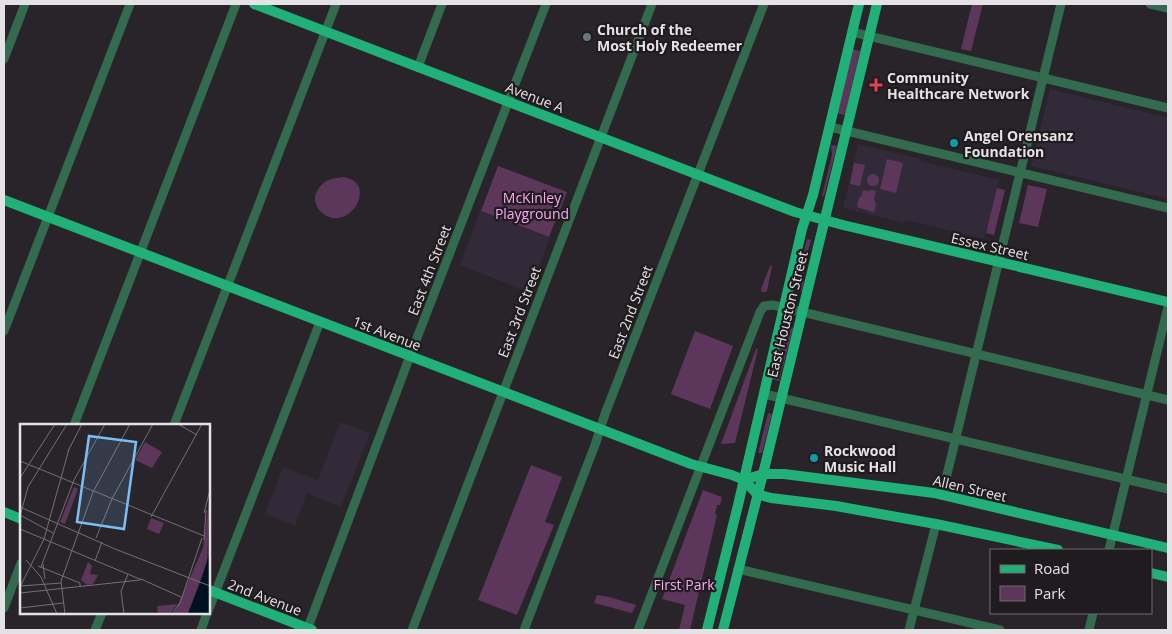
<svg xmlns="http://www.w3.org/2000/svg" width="1172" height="634" font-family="'Open Sans',sans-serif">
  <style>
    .education { fill: #322939 }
    .green { fill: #5c375b }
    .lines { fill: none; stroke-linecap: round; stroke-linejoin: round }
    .minor { stroke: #336b4f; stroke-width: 9 }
    .major { stroke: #21b077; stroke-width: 10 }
    .worship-dot { fill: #6b7280; stroke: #201b1f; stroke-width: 2 }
    .health-dot { fill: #e0444e; stroke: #201b1f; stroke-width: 2 }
    .culture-dot { fill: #0f9aa8; stroke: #201b1f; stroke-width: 2 }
    .labels { text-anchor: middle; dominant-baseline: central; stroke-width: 4.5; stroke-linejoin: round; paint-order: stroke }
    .poi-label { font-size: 14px; font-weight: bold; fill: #e5e2e5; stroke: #201b1f; text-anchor: start }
    .street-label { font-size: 14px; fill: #e5e2e5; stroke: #201b1f }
    .park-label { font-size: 14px; fill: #fba8f7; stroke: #201b1f }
    .inset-river { fill: none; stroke: #001221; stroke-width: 2.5 }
    .inset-road { fill: none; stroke: #747074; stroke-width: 1 }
    .view { fill: #7abef8; fill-opacity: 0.15; stroke: #7abef8; stroke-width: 2.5 }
    .inset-edge { fill: none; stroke: #e5e2e5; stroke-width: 2.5 }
  </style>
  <rect width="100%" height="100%" fill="#292429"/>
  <g class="education">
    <path d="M1050 89 1168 118V199L1031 166Z"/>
    <path d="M858 144 920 159V161L999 180 984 239 906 220 904 223 843 208Z"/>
    <path d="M480 211 550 238 529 292 460 265Z"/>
    <path d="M340 422 370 433 341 507 307 493 295 526 265 514 283 467 318 480Z"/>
  </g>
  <g class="green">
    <path d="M972 4H983L971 51 961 49Z"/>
    <path d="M852 49 860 51 845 115 836 113Z"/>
    <path d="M831 145 837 146 824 196H822L832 155Z"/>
    <path d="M887 159 903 163 896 193 880 189Z"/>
    <path d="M854 163 865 165 860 186 850 184Z"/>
    <path d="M498 166 567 192 549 237 481 211Z"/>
    <circle cx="873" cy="180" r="6"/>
    <path d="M343 177C378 182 352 229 327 216 312 208 311 192 325 182 330 178 337 178 343 177Z"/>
    <path d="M1028 185 1047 189 1038 227 1019 223Z"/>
    <path d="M997 188 1005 190 994 235 986 233Z"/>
    <path d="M863 190 868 191 870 190 876 191 874 200 876 203 875 211 872 212 857 207 859 197H861Z"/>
    <path d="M807 239 811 240 804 266V280L802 291 798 290 801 279V263Z"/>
    <path d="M770 266H772L767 291 765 292H762L761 289Z"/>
    <path d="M786 326 793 328 779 381 772 379Z"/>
    <path d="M695 331 733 346 710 409 671 394Z"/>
    <path d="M756 349H758L735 443 721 444Z"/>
    <path d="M768 413 772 414 762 453H758Z"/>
    <path d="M531 465 562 477 545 522 554 525 517 615 478 600Z"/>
    <path d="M703 490 722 497 720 505H717L715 514 717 515 690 630H679L685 605 662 599Z"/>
    <path d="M597 595 609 597 636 605 632 613 594 603Z"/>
  </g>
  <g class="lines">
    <g class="minor">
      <path d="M1150 4 1168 8"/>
      <path d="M852 32 1168 108"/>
      <path d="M4 59 25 4"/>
      <path d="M418 67 442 4"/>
      <path d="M830 127 1168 208"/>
      <path d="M4 331 130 4"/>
      <path d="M764 394 1168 489"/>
      <path d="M74 425 236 4"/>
      <path d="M174 425 336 4"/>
      <path d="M942 495 1061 4"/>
      <path d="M1109 550 1168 307"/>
      <path d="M738 569 1000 630"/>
      <path d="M4 608 21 563"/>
      <path d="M209 609 320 322"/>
      <path d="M95 630 102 613"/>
      <path d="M201 630 207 613"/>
      <path d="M307 630 410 356 546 4"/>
      <path d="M412 630 652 4"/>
      <path d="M524 630 595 445 605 414 764 4"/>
      <path d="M638 630 760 312 764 306 773 305 1168 400"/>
      <path d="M909 630 936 524"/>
      <path d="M1089 630 1093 613"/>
    </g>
    <g class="major">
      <path d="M254 4 795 212 843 225 1168 302"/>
      <path d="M4 200 691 464 732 475 744 480 763 474H784L934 493 1168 548"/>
      <path d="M744 480 757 494 771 498 836 506 936 524 1058 550"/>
      <path d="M4 512 21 519"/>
      <path d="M1151 573 1168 577"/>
      <path d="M209 590 312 630"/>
      <path d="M707 630 739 501 802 229 813 195 859 4"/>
      <path d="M723 630 763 474 877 4"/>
    </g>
  </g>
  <circle class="worship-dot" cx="587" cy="37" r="5"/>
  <path class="health-dot" d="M873.5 77.5h5v5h5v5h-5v5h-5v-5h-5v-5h5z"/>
  <g class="culture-dot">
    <circle cx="954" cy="143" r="5"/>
    <circle cx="814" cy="458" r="5"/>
  </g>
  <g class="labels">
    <g class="poi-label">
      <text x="597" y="29">Church of the<tspan x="597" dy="16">Most Holy Redeemer</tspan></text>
      <text x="887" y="77">Community<tspan x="887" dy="16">Healthcare Network</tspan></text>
      <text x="964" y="135">Angel Orensanz<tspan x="964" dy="16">Foundation</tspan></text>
      <text x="824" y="450">Rockwood<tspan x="824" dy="16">Music Hall</tspan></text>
    </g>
    <g class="street-label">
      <text transform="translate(535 97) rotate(21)">Avenue A</text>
      <text transform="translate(990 246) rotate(13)">Essex Street</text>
      <text transform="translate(429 270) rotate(-69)">East 4th Street</text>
      <text transform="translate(519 312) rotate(-69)">East 3rd Street</text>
      <text transform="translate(630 312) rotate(-69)">East 2nd Street</text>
      <text transform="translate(787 314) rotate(-76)">East Houston Street</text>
      <text transform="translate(387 333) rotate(21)">1st Avenue</text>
      <text transform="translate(970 488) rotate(13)">Allen Street</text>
      <text transform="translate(265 597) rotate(21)">2nd Avenue</text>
    </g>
    <g class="park-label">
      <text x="532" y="197">McKinley<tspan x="532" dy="16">Playground</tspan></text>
      <text x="684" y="584">First Park</text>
    </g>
  </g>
  <g transform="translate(20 424)">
    <rect width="190" height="190" fill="#292429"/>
    <path d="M125 18 142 28 132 44 115 36ZM54 63 58 65 45 100 40 98ZM190 70 187 139 168 189 154 190 183 124ZM131 94 144 99 139 110 127 105ZM68 138 72 142 70 150 78 151 73 160 67 161 61 156ZM158 180 150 190H138L137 182Z" fill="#5c375b"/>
    <path d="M190 128V190H168L180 159Z" fill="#001221"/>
    <path class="inset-river" d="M176 190 188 163M180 190 190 167M184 190 190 175"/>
    <path class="inset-road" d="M158 0 177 11M48 27 62 0M0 37 184 112M0 54 35 0M0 83 95 125M184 89 190 66M0 91 33 109M0 92 8 63 47 0M131 93 182 0M0 105 122 156M76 114 92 75 133 0M184 116 186 86M95 125 190 162M6 136 21 153 37 190M75 137 82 118M23 140 25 155M18 142 60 159V162M21 143 54 56 85 0M121 155 161 173M1 162 41 159M0 163 24 115 49 25M0 169 120 156M0 184 43 179M45 190 41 157 73 68 110 0M104 190 101 167 108 150M152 190 160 179 182 114"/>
    <path class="view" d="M69 12 116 18 104 105 57 98Z"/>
    <rect width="190" height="190" class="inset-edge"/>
  </g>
  <rect width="1172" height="634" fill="none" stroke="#e5e2e5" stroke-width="10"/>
  <rect x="990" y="549" width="162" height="65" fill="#201b1f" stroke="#6f6b6e"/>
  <rect x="1000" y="565" width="25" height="8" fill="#21b077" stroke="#6f6b6e"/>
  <text x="1034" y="574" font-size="15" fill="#e5e2e5">Road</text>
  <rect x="1000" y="586" width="25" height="15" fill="#5c375b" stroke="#6f6b6e"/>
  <text x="1034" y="599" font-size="15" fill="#e5e2e5">Park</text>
</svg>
